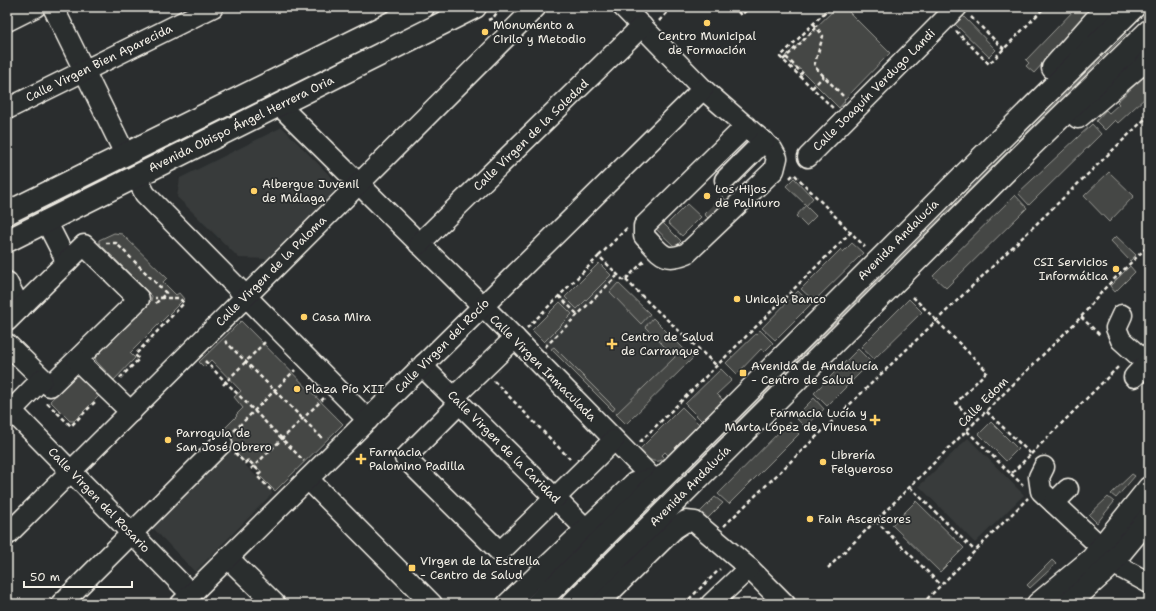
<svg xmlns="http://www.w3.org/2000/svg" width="1156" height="611" font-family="'Shantell Sans',sans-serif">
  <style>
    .built { fill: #373a3a }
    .green { fill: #444645; stroke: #9c9c96 }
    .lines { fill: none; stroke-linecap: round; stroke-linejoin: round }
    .minor-casing { stroke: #f4f1e8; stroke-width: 23 }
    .major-casing { stroke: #f4f1e8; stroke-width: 25 }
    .path { stroke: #f4f1e8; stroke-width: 2.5; stroke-dasharray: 4 3; stroke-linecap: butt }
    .minor { stroke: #2a2d2e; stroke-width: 20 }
    .major { stroke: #2a2d2e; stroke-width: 22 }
    .poi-dot { fill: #ffd166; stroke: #2a2d2e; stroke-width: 1.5 }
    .labels { text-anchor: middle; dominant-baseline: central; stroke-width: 3.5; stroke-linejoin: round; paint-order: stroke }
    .poi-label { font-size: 12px; fill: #f4f1e8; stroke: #2a2d2e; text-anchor: start }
    .street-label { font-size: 12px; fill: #f4f1e8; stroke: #2a2d2e }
  </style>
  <rect width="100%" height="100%" fill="#2a2d2e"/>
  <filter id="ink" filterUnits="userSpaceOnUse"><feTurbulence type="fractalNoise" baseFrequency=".025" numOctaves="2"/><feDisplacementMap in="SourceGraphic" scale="8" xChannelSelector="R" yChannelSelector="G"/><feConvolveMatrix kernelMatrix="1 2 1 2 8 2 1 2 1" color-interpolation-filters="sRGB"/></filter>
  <g filter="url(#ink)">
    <g class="built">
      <path d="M282 127 340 186 267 259 239 258 177 197 180 178Z"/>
      <path d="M599 263 693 358 626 424 532 330Z"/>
      <path d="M968 438 1024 495 975 543 919 486Z"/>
      <path d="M227 447 273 493 195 572 149 524Z"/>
    </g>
    <g class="green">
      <path d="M441 7H450L436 19 225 121 240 106Z"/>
      <path d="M837 7H844L890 53 844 100 845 101 839 108 800 69 798 71 785 57Z"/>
      <path d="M1077 7H1094L1034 73 1026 66 1029 63 1026 60Z"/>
      <path d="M963 16 996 50 989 57 955 24Z"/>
      <path d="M1126 34 1129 37 895 270 891 267Z"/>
      <path d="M1149 72V103L1145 98 1118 123 1115 120 1105 130 1096 121 1106 110 1109 113 1119 104 1117 102Z"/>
      <path d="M1092 124 1101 134 1029 205 1018 193Z"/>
      <path d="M1109 172 1134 196 1109 222 1084 196Z"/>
      <path d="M794 178 813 198 806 206 816 216 806 226 796 216 806 205 786 186Z"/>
      <path d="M1015 195 1027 208 946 288 933 276Z"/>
      <path d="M722 196 727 201 709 219 704 214Z"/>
      <path d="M687 204 701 217 682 236 668 223Z"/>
      <path d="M660 220 681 241 675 247 653 226Z"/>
      <path d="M114 233 122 234 167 278 163 282 176 295 179 293 184 299 130 353 135 358 114 380 96 361 95 356 151 301 152 296 99 243V240Z"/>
      <path d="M1116 236 1136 255 1130 261 1111 241Z"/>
      <path d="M852 243 863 253 814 301 801 289 841 249 843 252Z"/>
      <path d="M599 263 611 275 577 309 565 297Z"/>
      <path d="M1130 266 1135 272 1115 292 1110 286Z"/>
      <path d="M884 274 888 278 558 604H553Z"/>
      <path d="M618 283 650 314 641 324 610 292Z"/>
      <path d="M798 291 811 304 775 340 762 328Z"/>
      <path d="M909 299 922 312 874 359 861 347Z"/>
      <path d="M560 302 572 314 544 342 532 330Z"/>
      <path d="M653 318 693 358 626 424 616 414 675 357 645 327Z"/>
      <path d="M241 321 343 424 275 491 259 475 262 472 248 459 245 462 218 435 237 416 236 415 243 408 234 397 241 391 211 360 204 367 199 362Z"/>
      <path d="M760 330 773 343 764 352 761 349 737 374 726 363Z"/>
      <path d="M554 347 615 408 613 411 551 349Z"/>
      <path d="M858 349 871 362 827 406 814 393Z"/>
      <path d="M721 369 732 380 717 394 723 400 702 421 685 404Z"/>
      <path d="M78 374 99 396 74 421H70L50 401Z"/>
      <path d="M814 398 824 409 805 427 795 417Z"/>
      <path d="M682 407 699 424 668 455 665 452 662 455 665 458C654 466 647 458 639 450Z"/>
      <path d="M789 422 799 434 729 504 718 494Z"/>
      <path d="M991 422 1018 449 1006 461 979 434Z"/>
      <path d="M1132 474 1135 476 1116 498 1111 494Z"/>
      <path d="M715 497 723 503 707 519 698 514Z"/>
      <path d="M1108 497 1114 502 1097 523 1089 515Z"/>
      <path d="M916 501 964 548 940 572 892 525Z"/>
      <path d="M1052 560 1056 564 1030 588 1027 585Z"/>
    </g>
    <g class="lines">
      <defs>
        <g id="minor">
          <path d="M53 7 125 154"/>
          <path d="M623 7 703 89 772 149 777 158 774 170 687 253C663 263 661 253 644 236V226L746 126"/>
          <path d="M7 21 35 7"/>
          <path d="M280 106 515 338 653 479"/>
          <path d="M7 109 213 7"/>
          <path d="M808 157 957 7"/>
          <path d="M136 176 145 194 368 420"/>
          <path d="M725 180 764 141"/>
          <path d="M46 221 67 262"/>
          <path d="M419 244 642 26"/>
          <path d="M7 282 20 308"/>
          <path d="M1122 315 1116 328 1121 340 1149 365"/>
          <path d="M7 321 84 245 139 299 50 386 7 344"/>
          <path d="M77 360 131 412"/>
          <path d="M424 364 429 373 586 529"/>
          <path d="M1134 377 1147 363"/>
          <path d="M454 397 515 338"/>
          <path d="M460 403 405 458 500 552 614 440"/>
          <path d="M7 406 191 594"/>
          <path d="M7 415 42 379"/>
          <path d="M1044 467 1039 477 1041 491 1102 548"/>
          <path d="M308 479 432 604"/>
          <path d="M1054 503 1068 489"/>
          <path d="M7 535 536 7"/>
          <path d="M228 558 275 604"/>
          <path d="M1112 563 1149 583"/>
          <path d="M61 604 222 443"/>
          <path d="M181 604 703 89"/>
          <path d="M507 604 634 483 664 476"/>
          <path d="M598 604 675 528 686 521 695 522 749 568 785 604"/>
          <path d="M711 604 749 568"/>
        </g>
        <g id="major">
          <path d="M1053 68 1107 7"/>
          <path d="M1078 117 1149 57"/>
          <path d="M7 213 423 7"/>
          <path d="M7 241 475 7"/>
          <path d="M537 604 953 186 1134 7"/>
          <path d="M572 604 1029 148 1149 31"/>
          <path d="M1038 604 1092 559 1149 488"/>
          <path d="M1068 604 1106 570 1149 518"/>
        </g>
      </defs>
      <use href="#minor" class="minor-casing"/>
      <use href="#major" class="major-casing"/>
      <g class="path">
        <path d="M733 7 741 15 750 7"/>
        <path d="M824 7 827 10 780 57 833 108"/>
        <path d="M827 10 832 7"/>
        <path d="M971 17 1004 49"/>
        <path d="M488 20 493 18 501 7"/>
        <path d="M659 21 673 7"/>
        <path d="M814 24 823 36 814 66 844 97"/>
        <path d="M956 31 989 64 1045 7"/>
        <path d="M786 57 802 73 799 76"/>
        <path d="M783 60 816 28"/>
        <path d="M812 88 824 76"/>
        <path d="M790 178 794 174 865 247"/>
        <path d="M106 243H116L166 293 155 304"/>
        <path d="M599 256 627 228"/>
        <path d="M626 280 648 302 717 366"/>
        <path d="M559 296 578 315"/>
        <path d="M913 297 987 371 956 403 975 423"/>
        <path d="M1081 317 1101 336"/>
        <path d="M527 328 599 256 624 281 645 260"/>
        <path d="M225 341 324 440"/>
        <path d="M545 347 617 276"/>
        <path d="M205 361 304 461"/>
        <path d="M120 378 139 359 135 355 184 303 179 298H155"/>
        <path d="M494 381 570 459"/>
        <path d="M223 385 266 341"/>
        <path d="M47 403 71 426 96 401"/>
        <path d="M234 431 295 370"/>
        <path d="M967 431 1011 474 1031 454 986 411"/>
        <path d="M640 442 851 232"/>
        <path d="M235 453 245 463 248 460 260 472 257 476 273 492"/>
        <path d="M1031 454 1120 365"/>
        <path d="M251 469 324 398"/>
        <path d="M1011 474 1023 485"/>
        <path d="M910 487 975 551"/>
        <path d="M876 521 941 585"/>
        <path d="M724 526 1149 115"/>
        <path d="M828 568 1081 317 1105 288 1149 245"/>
        <path d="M684 604 720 569"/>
        <path d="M922 604 1028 498"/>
      </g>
      <use href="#minor" class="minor"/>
      <use href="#major" class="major"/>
    </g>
  </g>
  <g class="poi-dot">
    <circle cx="707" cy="23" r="4"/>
    <circle cx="485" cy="32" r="4"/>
    <circle cx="254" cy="191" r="4"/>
    <circle cx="707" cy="196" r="4"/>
    <circle cx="1116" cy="269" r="4"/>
    <circle cx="737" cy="299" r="4"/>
    <circle cx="304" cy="317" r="4"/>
    <path d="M610 338h4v4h4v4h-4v4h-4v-4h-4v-4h4z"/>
    <rect x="739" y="369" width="8" height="8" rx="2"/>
    <circle cx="297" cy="389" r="4"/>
    <path d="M873 414h4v4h4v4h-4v4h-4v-4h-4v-4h4z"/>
    <circle cx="168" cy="440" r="4"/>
    <path d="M359 453h4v4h4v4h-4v4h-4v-4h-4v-4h4z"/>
    <circle cx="823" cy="462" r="4"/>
    <circle cx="810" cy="519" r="4"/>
    <rect x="408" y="564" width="8" height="8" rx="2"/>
  </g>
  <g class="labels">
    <g class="poi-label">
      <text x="493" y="25">Monumento a<tspan x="493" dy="14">Cirilo y Metodio</tspan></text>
      <text x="707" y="36" text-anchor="middle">Centro Municipal<tspan x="707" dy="14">de Formación</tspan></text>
      <text x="262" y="184">Albergue Juvenil<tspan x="262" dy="14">de Málaga</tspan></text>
      <text x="715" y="189">Los Hijos<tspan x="715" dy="14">de Palinuro</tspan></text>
      <text x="1108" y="262" text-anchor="end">CSI Servicios<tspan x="1108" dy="14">Informática</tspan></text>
      <text x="745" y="299">Unicaja Banco</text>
      <text x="312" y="317">Casa Mira</text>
      <text x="621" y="337">Centro de Salud<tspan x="621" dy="14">de Carranque</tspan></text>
      <text x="751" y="366">Avenida de Andalucía<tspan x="751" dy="14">- Centro de Salud</tspan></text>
      <text x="305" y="389">Plaza Pío XII</text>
      <text x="867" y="413" text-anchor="end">Farmacia Lucía y<tspan x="867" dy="14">Marta López de Vinuesa</tspan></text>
      <text x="176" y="433">Parroquia de<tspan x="176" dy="14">San José Obrero</tspan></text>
      <text x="369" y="452">Farmacia<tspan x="369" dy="14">Palomino Padilla</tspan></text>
      <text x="831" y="455">Librería<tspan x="831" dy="14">Felgueroso</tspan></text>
      <text x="818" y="519">Fain Ascensores</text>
      <text x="420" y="561">Virgen de la Estrella<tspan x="420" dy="14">- Centro de Salud</tspan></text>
    </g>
    <g class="street-label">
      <text transform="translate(99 63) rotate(-26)">Calle Virgen Bien Aparecida</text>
      <text transform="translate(874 90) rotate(-45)">Calle Joaquín Verdugo Landi</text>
      <text transform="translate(241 124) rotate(-26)">Avenida Obispo Ángel Herrera Oria</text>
      <text transform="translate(531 135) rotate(-44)">Calle Virgen de la Soledad</text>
      <text transform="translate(898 240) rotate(-45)">Avenida Andalucía</text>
      <text transform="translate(271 271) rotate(-45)">Calle Virgen de la Paloma</text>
      <text transform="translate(442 346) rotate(-45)">Calle Virgen del Rocío</text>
      <text transform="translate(543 368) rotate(45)">Calle Virgen Inmaculada</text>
      <text transform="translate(983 402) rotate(-45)">Calle Edom</text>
      <text transform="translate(504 447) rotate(45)">Calle Virgen de la Caridad</text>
      <text transform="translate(690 486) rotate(-45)">Avenida Andalucía</text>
      <text transform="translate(99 500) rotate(46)">Calle Virgen del Rosario</text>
    </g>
  </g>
  <rect width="1156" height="611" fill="none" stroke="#2a2d2e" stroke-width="24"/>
  <rect x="12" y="12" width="1132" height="587" fill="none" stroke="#f4f1e8" stroke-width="1.5" filter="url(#ink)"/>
  <path d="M24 581v6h108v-6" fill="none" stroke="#f4f1e8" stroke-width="2"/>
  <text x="30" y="581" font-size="12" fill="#f4f1e8" stroke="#2a2d2e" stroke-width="3" paint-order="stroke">50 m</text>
</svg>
